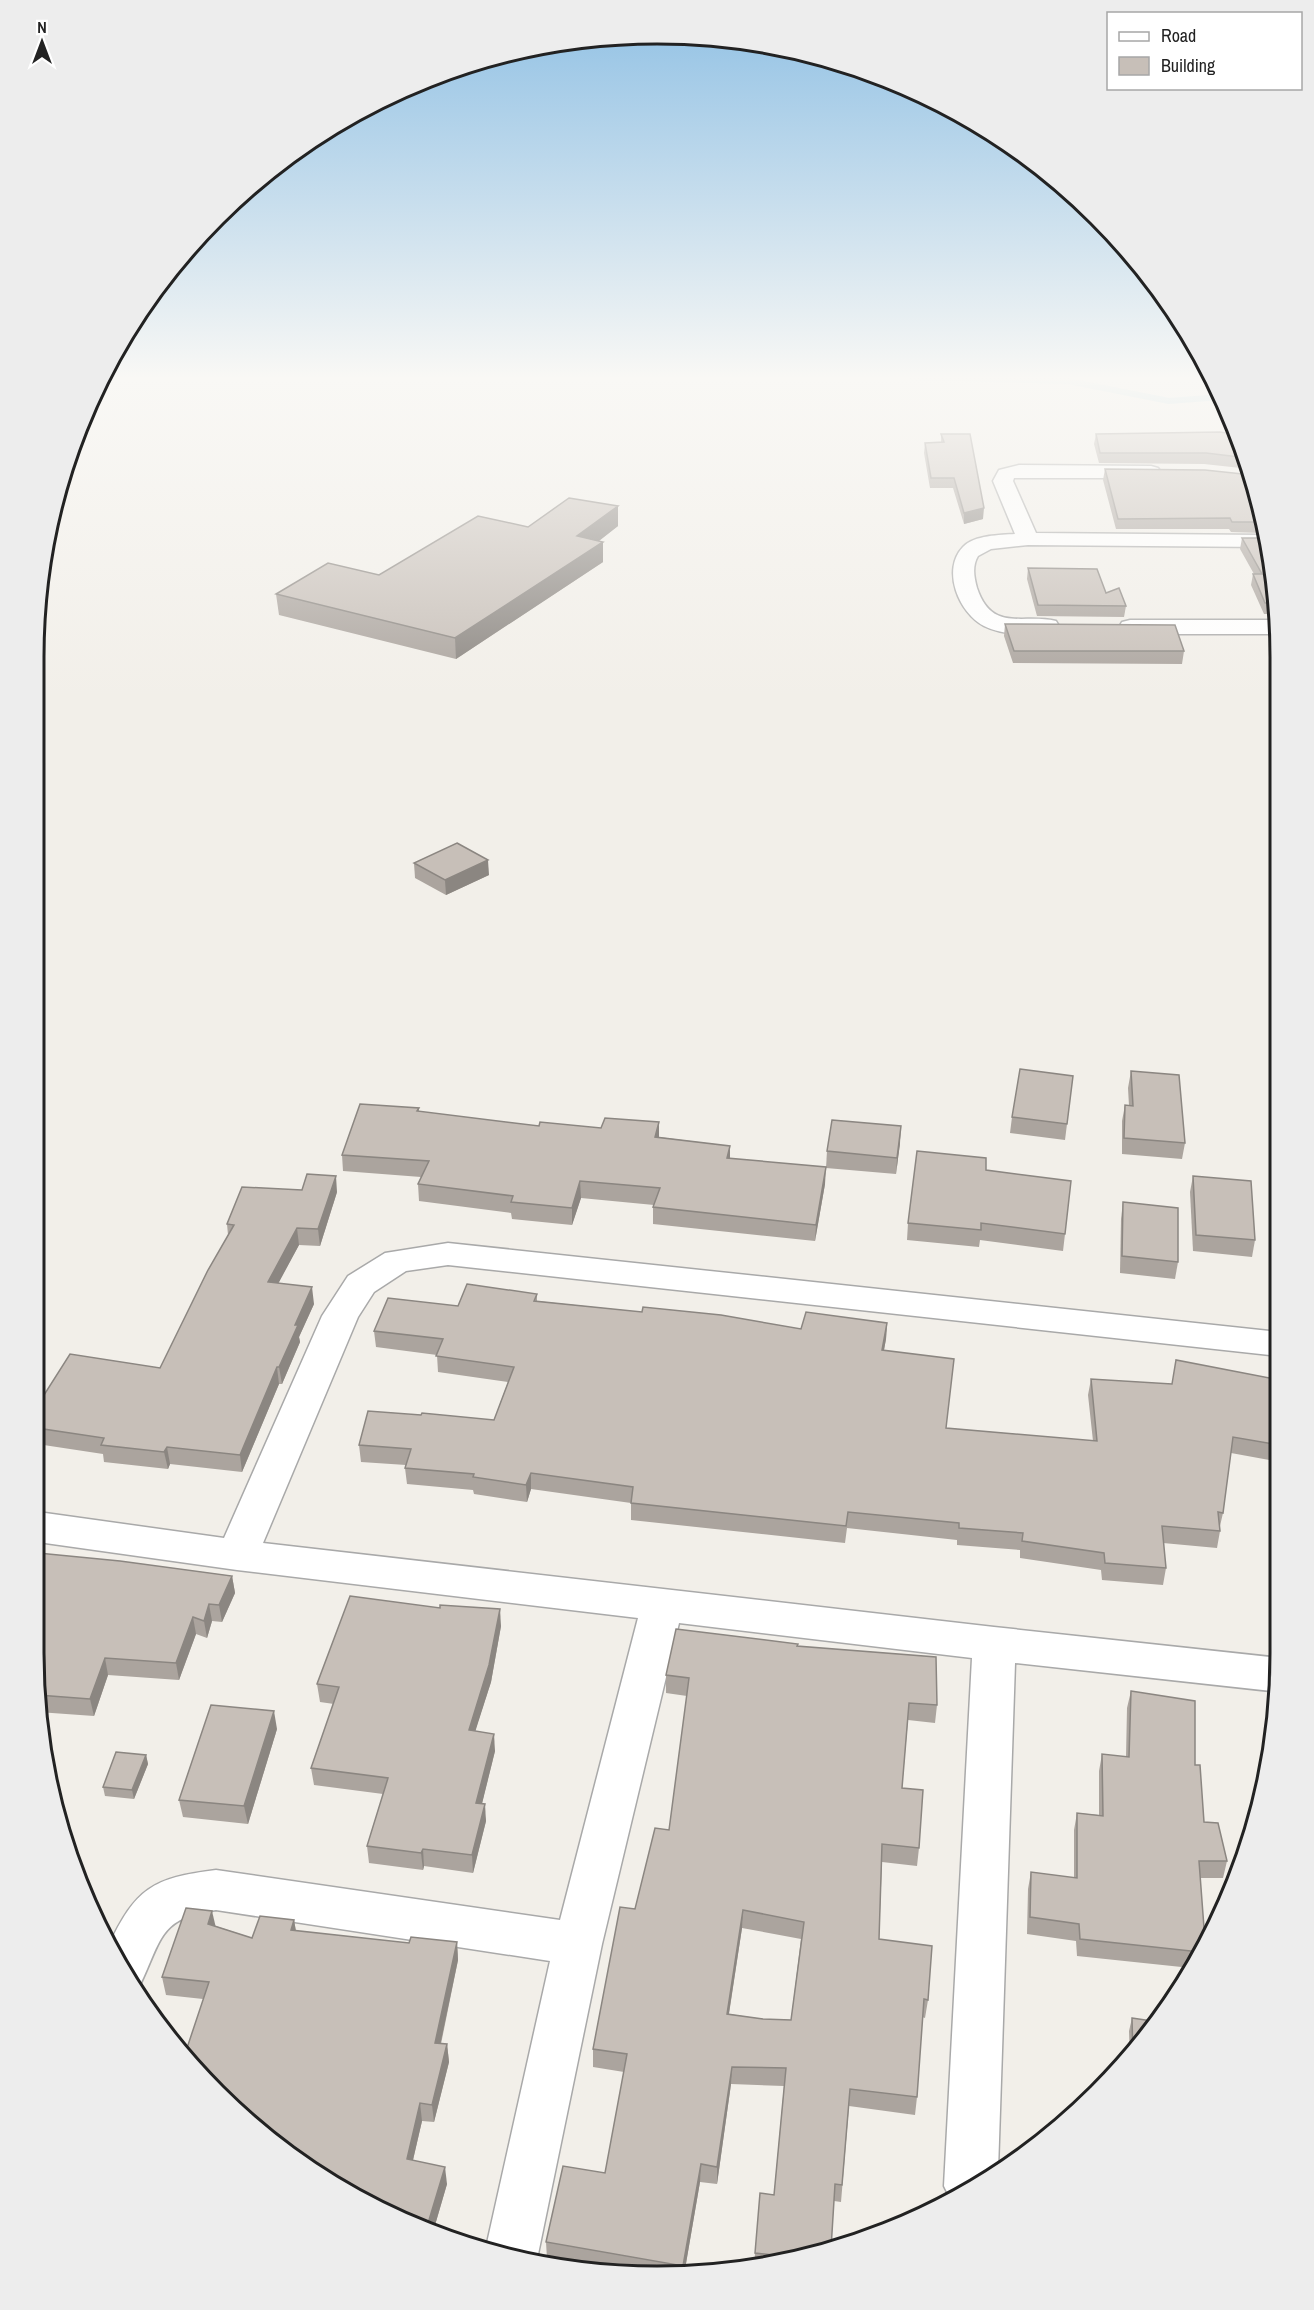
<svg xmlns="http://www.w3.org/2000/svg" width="1314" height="2310" font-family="'Archivo Narrow',sans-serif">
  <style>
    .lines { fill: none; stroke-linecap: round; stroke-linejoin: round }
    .stream { stroke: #aad3df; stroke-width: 6 }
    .minor-casing { stroke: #a9a9a9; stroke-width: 3 }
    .minor { fill: #fff; fill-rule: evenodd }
    .wall { fill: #aba49e; fill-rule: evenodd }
    .shaded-wall { fill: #8b8681 }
    .building { fill: #c7bfb8; stroke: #8b8681; stroke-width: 1.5; fill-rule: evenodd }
    .rim { fill: none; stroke: #222; stroke-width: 3 }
  </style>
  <rect width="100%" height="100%" fill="#f2efe9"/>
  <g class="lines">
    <path class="stream" d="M910 377 1068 381 1169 401 1221 397"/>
    <defs>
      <g id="minor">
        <path d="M1019 465 1151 466 1158 468 1161 472 1158 476 1151 478H1014L1013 481 1036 533 1263 535 1266 547 1028 545 991 549 978 556C972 566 974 577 977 588 992 633 1023 613 1056 621L1059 626 1056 631C1035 636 1004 636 984 626 959 613 941 570 963 547 974 535 1000 535 1015 534L993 481 999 470Z"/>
        <path d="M1130 620H1280V634H1130L1122 632 1119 627 1122 622Z"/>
        <path d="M448 1243 1280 1332V1356L448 1265 406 1271 374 1292 358 1317 263 1543 994 1627 1280 1658V1692L1015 1663 998 2170 950 2198 944 2186 972 1658 679 1623 602 1944 536 2264 485 2252 550 1961 216 1910C159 1918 162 1939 140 1985L134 1988 108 1947C136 1888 152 1878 216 1870L560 1920 638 1618 237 1570 38 1542V1512L224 1538 322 1316 348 1276 385 1253Z"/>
      </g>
    </defs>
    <use href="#minor" class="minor-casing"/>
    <use href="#minor" class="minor"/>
  </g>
  <g class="wall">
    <path d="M941 434 983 519 964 524 953 488H930L924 453 925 443H941Z"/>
    <path d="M1096 434 1248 457 1250 469 1204 464 1099 463 1094 444Z"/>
    <path d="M1105 469 1252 475 1263 533 1231 532 1229 529H1116L1103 480Z"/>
    <path d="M618 526 599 541 603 562 456 659 279 615 276 594 379 575 528 527Z"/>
    <path d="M1242 538H1264L1279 614H1264L1251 585 1253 574H1254L1240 549Z"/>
    <path d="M1028 568 1106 593 1126 606 1124 617 1037 616 1027 579Z"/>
    <path d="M1005 624 1184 651 1182 664 1013 663 1004 636Z"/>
    <path d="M414 863 489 875 446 895 415 878Z"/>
    <path d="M1131 1071 1185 1143 1182 1159 1122 1154V1121L1125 1105 1129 1106 1128 1088Z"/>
    <path d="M1073 1076 1065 1140 1010 1133 1012 1117Z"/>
    <path d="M419 1108V1112L539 1126 659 1137 730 1146V1158L825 1184 815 1241 653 1224V1207L654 1205 581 1198 572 1225 512 1219 511 1213 419 1201 418 1184 421 1177 343 1171 342 1155Z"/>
    <path d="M900 1143 896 1174 826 1168 827 1151Z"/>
    <path d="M986 1170 1065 1234 1063 1251 980 1240 979 1247 907 1240 908 1223Z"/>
    <path d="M1193 1176 1255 1240 1252 1257 1193 1251 1190 1192Z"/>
    <path d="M337 1192 320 1246 299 1245 278 1283 314 1304 299 1337 300 1342 282 1384H279L242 1472 170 1464 168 1469 104 1462 103 1454 37 1444V1406L160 1368 228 1235 227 1224Z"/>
    <path d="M1123 1202 1178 1262 1175 1279 1120 1273 1121 1219Z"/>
    <path d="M537 1294V1301L801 1329 887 1323 886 1339 884 1350 946 1428 1093 1441 1088 1395 1091 1379 1172 1384 1279 1380 1280 1372V1462L1231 1453 1223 1513 1220 1526V1531L1217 1548 1163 1543 1166 1568 1163 1585 1102 1580 1101 1570 1020 1558V1550L957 1545V1540L847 1528 845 1543 631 1520V1503L531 1489 527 1502 474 1494 473 1490 407 1484 405 1468 406 1465 361 1462 359 1445 494 1420 508 1382 438 1372 437 1355 376 1347 374 1331 458 1306Z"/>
    <path d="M1276 1495 1280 1496V1582L1272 1513Z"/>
    <path d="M38 1547 40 1553 232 1576 235 1593 222 1622 212 1621 207 1638 196 1634 179 1680 108 1675 94 1716 38 1712Z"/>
    <path d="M501 1626 491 1682 475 1731 495 1751 482 1803 486 1821 473 1873 424 1866 423 1870 369 1863 367 1846 383 1794 314 1785 311 1768 334 1704 320 1702 317 1684Z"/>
    <path d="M797 1646 937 1705 935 1723 908 1720 902 1788 919 1848 917 1866 882 1862 879 1939 928 2000 925 2018 922 2017 917 2097 915 2115 849 2106 841 2202 834 2201 831 2249 779 2265 754 2268 755 2253 774 2195 784 2086 731 2084 717 2184 700 2182 684 2275 630 2273 547 2259 546 2242 605 2173 624 2072 593 2067V2049L635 1909 669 1830 687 1696 666 1693V1675ZM742 1928 801 1939 791 2020 763 2019 729 2014Z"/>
    <path d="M1131 1691 1195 1765 1204 1822 1227 1861 1223 1878H1200L1205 1941 1191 1968 1077 1956 1076 1941 1027 1934 1028 1889 1031 1872 1074 1878V1830L1077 1813 1099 1815V1771L1102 1754 1126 1757 1127 1708Z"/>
    <path d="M277 1729 248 1824 183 1817 179 1800Z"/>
    <path d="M146 1755 148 1764 134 1799 105 1796 103 1787Z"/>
    <path d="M294 1920 296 1931 409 1943 457 1942 458 1960 441 2044H447L449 2062 434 2122 422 2121 413 2160 447 2184 433 2232 381 2213 203 1999 166 1995 162 1977 216 1926 252 1938Z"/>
    <path d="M1132 2018 1159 2022 1130 2060 1129 2031Z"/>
  </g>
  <g class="shaded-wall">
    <path d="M618 506V526L578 557 577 536Z"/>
    <path d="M984 508 983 519 964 524V513Z"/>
    <path d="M603 542V562L456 659 455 638Z"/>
    <path d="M488 860 489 875 446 895 445 880Z"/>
    <path d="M659 1122V1139L655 1137Z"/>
    <path d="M901 1126 900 1143 896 1174 897 1158Z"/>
    <path d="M730 1146V1163L727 1158Z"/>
    <path d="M826 1167 825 1184 815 1241 816 1225Z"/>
    <path d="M336 1176 337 1192 320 1246 318 1229Z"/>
    <path d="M580 1181 581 1198 572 1225V1208Z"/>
    <path d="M297 1228 299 1245 270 1299 268 1282Z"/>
    <path d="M312 1287 314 1304 299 1337 300 1342 282 1384 279 1367 295 1325Z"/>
    <path d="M887 1323 886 1339 881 1366 882 1350Z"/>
    <path d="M277 1367 279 1384 242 1472 240 1455Z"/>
    <path d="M167 1447 170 1464 168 1469 164 1452Z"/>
    <path d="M531 1473V1489L527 1502 526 1485Z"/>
    <path d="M232 1576 235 1593 222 1622 219 1605Z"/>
    <path d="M209 1604 212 1621 207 1638 204 1621Z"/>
    <path d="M500 1609 501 1626 491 1682 470 1748 469 1730Z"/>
    <path d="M193 1617 196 1634 179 1680 176 1663Z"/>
    <path d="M105 1658 108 1675 94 1716 90 1699Z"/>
    <path d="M274 1711 277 1729 248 1824 244 1806Z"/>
    <path d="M494 1734 495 1751 478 1820 476 1803Z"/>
    <path d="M146 1755 148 1764 134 1799 132 1790Z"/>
    <path d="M485 1804 486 1821 473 1873 472 1855Z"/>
    <path d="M423 1849 424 1866 423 1870 421 1853Z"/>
    <path d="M743 1910 742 1928 726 2032 727 2014Z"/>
    <path d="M212 1911 216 1928 208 1924Z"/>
    <path d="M294 1920 297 1938 291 1930Z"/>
    <path d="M457 1942 458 1960 437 2060 435 2043Z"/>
    <path d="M447 2044 449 2062 434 2122 432 2105Z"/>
    <path d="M732 2067 731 2084 717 2184V2167Z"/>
    <path d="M420 2103 422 2121 409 2177 407 2159Z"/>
    <path d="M701 2164 700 2182 684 2275H682L683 2266Z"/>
    <path d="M445 2167 447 2184 433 2232 426 2230Z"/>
  </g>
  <g class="building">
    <path d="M1220 432 1238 435 1248 458 1206 453H1100L1096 434Z"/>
    <path d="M941 434H970L984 508 964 513 954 478H931L925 443 944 442Z"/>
    <path d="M1105 469 1205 470 1252 475 1261 522H1232L1230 518 1118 519Z"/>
    <path d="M569 498 618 506 577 536 603 542 455 638 276 594 328 563 379 575 478 516 528 527Z"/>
    <path d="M1242 538H1264L1277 603H1265L1253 574H1262Z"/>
    <path d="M1028 568 1097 569 1106 593 1119 588 1126 606 1038 605Z"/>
    <path d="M1005 624 1175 625 1184 651H1014Z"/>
    <path d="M457 843 488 860 445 880 414 863Z"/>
    <path d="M1020 1069 1073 1076 1067 1124 1012 1117Z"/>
    <path d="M1131 1071 1179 1075 1185 1143 1124 1138 1125 1105 1133 1106Z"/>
    <path d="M360 1104 419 1108 417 1111 539 1126 540 1122 601 1128 605 1118 659 1122 655 1137 730 1146 727 1158 826 1167 816 1225 653 1207 660 1188 580 1181 572 1208 511 1202 513 1196 418 1184 429 1161 342 1155Z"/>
    <path d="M832 1120 901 1126 897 1158 827 1151Z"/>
    <path d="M917 1151 986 1158V1170L1071 1181 1065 1234 981 1223V1230L908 1223Z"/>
    <path d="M307 1174 336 1176 318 1229 297 1228 268 1282 312 1287 295 1325H298L279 1367H277L240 1455 167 1447 164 1452 101 1445 104 1438 37 1428V1406L70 1354 160 1368 208 1270 234 1225 227 1224 242 1187 302 1190Z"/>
    <path d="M1193 1176 1251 1181 1255 1240 1196 1235Z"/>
    <path d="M1123 1202 1178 1208V1262L1122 1256Z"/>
    <path d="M467 1284 537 1294 534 1301 642 1312 643 1307 721 1315 801 1329 806 1312 887 1323 882 1350 954 1359 946 1428 1097 1441 1091 1379 1172 1384 1176 1360 1280 1380V1445L1233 1437 1223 1513 1218 1512 1220 1531 1162 1526 1166 1568 1105 1563 1104 1553 1022 1541 1023 1533 959 1528V1523L848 1512 846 1526 631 1503 633 1487 531 1473 526 1485 473 1477 474 1474 405 1468 411 1449 359 1445 368 1411 421 1415 422 1413 494 1420 514 1367 436 1356 443 1339 374 1331 388 1298 458 1306Z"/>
    <path d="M1276 1495 1280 1496V1527Z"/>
    <path d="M38 1553 120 1561 232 1576 219 1605 209 1604 204 1621 193 1617 176 1663 105 1658 90 1699 38 1695Z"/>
    <path d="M350 1596 440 1608V1605L500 1609 489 1665 469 1730 494 1734 476 1803 485 1804 472 1855 423 1849 421 1853 367 1846 388 1778 311 1768 339 1687 317 1684Z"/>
    <path d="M676 1629 798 1644 797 1646 936 1657 937 1705 909 1703 902 1788 923 1790 919 1848 882 1844 879 1939 932 1946 928 2000 924 1999 917 2097 850 2089 842 2185 835 2184 831 2249 802 2258 755 2253 760 2193 774 2195 786 2068 732 2067 717 2167 701 2164 683 2266 546 2242 563 2166 605 2173 627 2054 593 2049 620 1907 635 1909 655 1828 669 1830 689 1678 666 1675ZM743 1910 804 1922 791 2020 763 2019 727 2014Z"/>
    <path d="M1131 1691 1195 1701V1765H1200L1204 1822 1218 1823 1227 1861H1199L1205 1941 1200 1952 1080 1939 1079 1924 1030 1917 1031 1872 1077 1878V1813L1103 1816 1102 1754 1129 1757Z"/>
    <path d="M211 1705 274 1711 244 1806 179 1800Z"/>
    <path d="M116 1752 146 1755 132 1790 103 1787Z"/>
    <path d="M186 1908 212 1911 208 1924 252 1938 260 1916 294 1920 291 1930 409 1943 411 1937 457 1942 435 2043 447 2044 432 2105 420 2103 407 2159 445 2167 426 2230 381 2213 310 2172 216 2094 184 2057 209 1982 162 1977Z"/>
    <path d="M1132 2018 1159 2022 1133 2056Z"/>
  </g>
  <linearGradient id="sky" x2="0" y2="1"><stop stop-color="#8fc0e4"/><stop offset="0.54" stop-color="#f9f8f5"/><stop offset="1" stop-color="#f9f8f5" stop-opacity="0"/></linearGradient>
  <rect width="1314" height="700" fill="url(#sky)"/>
  <path d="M0 0H1314V2310H0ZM657 44H657A613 613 0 0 1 1270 657V1653A613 613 0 0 1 657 2266H657A613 613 0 0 1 44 1653V657A613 613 0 0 1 657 44Z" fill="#ededed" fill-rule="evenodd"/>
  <path class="rim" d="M657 44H657A613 613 0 0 1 1270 657V1653A613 613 0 0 1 657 2266H657A613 613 0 0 1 44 1653V657A613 613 0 0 1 657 44Z"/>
  <rect x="1107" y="12" width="195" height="78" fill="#ffffff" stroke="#a7a7a7" stroke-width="1.5"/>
  <rect x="1119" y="32" width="30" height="9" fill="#ffffff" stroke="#a7a7a7" stroke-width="1.5"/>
  <text x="1161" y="42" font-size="18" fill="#222222">Road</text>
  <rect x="1119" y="57" width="30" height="18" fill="#c7bfb8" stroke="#a7a7a7" stroke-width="1.5"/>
  <text x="1161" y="72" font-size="18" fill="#222222">Building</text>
  <g transform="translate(42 42)" stroke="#ffffff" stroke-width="4.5" paint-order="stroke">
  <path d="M0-4.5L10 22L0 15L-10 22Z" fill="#222222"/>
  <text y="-9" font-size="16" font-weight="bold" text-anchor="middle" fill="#222222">N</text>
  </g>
</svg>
